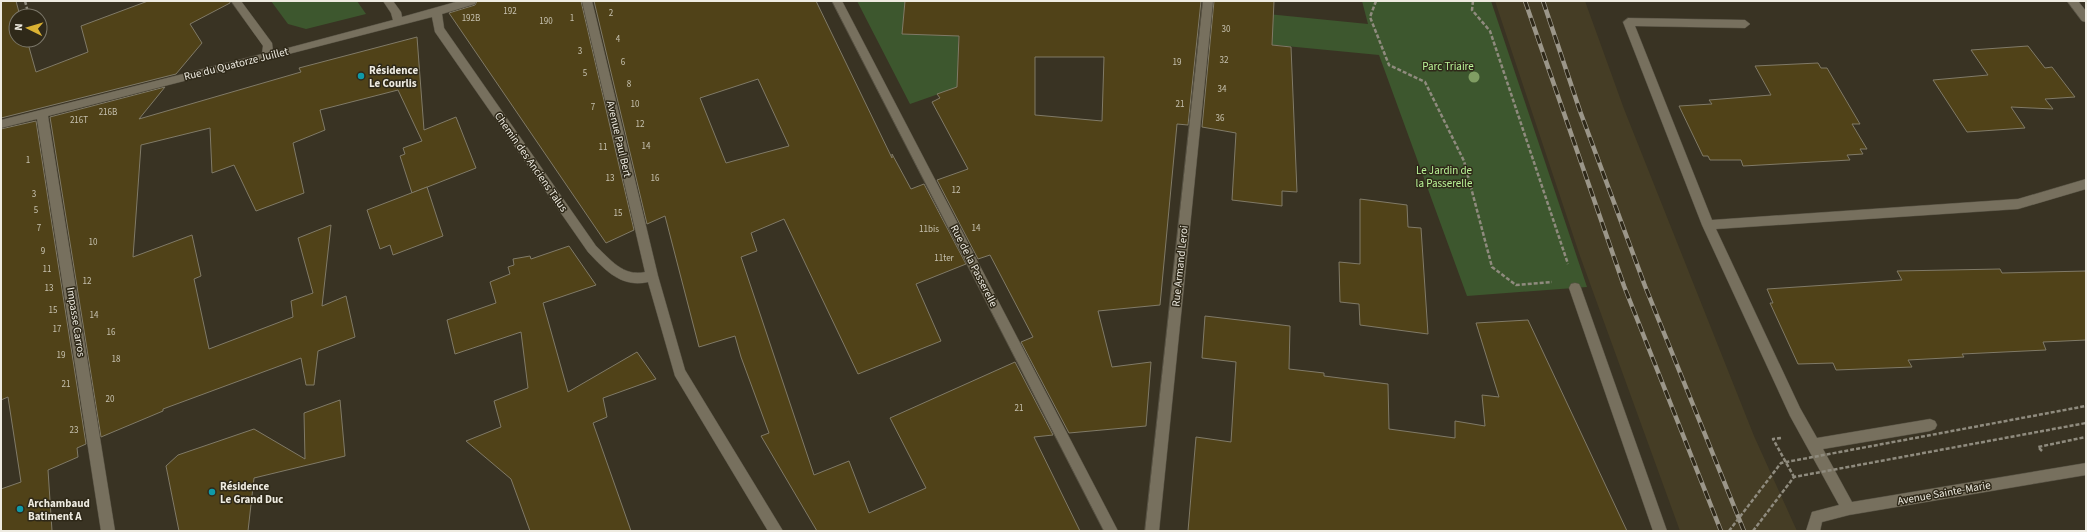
<svg xmlns="http://www.w3.org/2000/svg" width="2087" height="532" font-family="'Source Sans 3',sans-serif">
  <style>
    .built { fill: #453d25 }
    .green { fill: #3d572e }
    .building { fill: #504218; stroke: #807a67; fill-rule: evenodd }
    .lines { fill: none; stroke-linecap: round; stroke-linejoin: round }
    .minor-casing { stroke: #565143; stroke-width: 1 }
    .path { stroke: #8f8b7e; stroke-width: 2.5; stroke-dasharray: 4 2; stroke-linecap: butt }
    .minor { fill: #77705e; fill-rule: evenodd }
    .rail-casing { stroke: #9b9689; stroke-width: 4.5 }
    .rail { stroke: #2f2919; stroke-width: 3; stroke-dasharray: 9; stroke-linecap: butt }
    .path-bridge { stroke: #8f8b7e; stroke-width: 2.5; stroke-dasharray: 4 2; stroke-linecap: butt }
    .tree { fill: #809d63 }
    .culture-dot { fill: #0f9aa8; stroke: #2f2919; stroke-width: 1.5 }
    .labels { text-anchor: middle; dominant-baseline: central; stroke-width: 3; stroke-linejoin: round; paint-order: stroke }
    .number-label { font-size: 9px; fill: #c6c1af }
    .street-label { font-size: 11px; fill: #eeebe1; stroke: #2f2919 }
    .park-label { font-size: 11px; fill: #baf498; stroke: #2f2919 }
    .poi-label { font-size: 11px; font-weight: bold; fill: #eeebe1; stroke: #2f2919; text-anchor: start }
  </style>
  <rect width="100%" height="100%" fill="#393323"/>
  <path class="built" d="M1495 1H1585L1624 109 1754 436 1797 531H1680L1580 256Z"/>
  <g class="green">
    <path d="M271 1H357L366 14 306 29 288 24Z"/>
    <path d="M857 1H959L958 62 987 77 910 104Z"/>
    <path d="M1362 1H1491L1587 287 1467 296 1379 55 1225 40 1227 10 1368 24Z"/>
  </g>
  <g class="building">
    <path d="M1 1H16L20 16H16V40H27L36 72 88 52 81 26 148 1H230V3L190 24 202 43 176 74 1 118Z"/>
    <path d="M477 1H581L634 230 606 243 449 13 475 5Z"/>
    <path d="M594 1H816L892 158V154L911 189 924 184 966 264 916 284 941 341 858 374 784 219 751 233 757 251 741 257 814 475 849 461 869 513 926 488 890 418 1015 362 1053 435 1034 437 1080 531H817L761 436 769 433 741 357 735 336 699 347 665 216 647 224ZM758 79 789 146 726 163 700 98Z"/>
    <path d="M905 1H1201L1188 125 1177 124 1160 305 1098 311 1112 367 1151 362 1146 426 1069 433 1021 342 1033 337 1012 297 990 255 978 259 937 180 968 169 932 102 940 98 937 94 957 87 959 36 902 34ZM1035 57H1104L1102 121 1035 115Z"/>
    <path d="M1214 1H1274L1272 45 1291 47 1297 192 1282 191V206L1232 200 1236 133 1202 127Z"/>
    <path d="M417 37 424 130 456 117 476 168 412 193 400 156 405 154 403 148 422 141 398 90 320 110 325 130 293 143 304 193 256 211 234 165 212 173 210 128 141 145 133 257 192 235 201 276 194 279 209 349 293 317 291 301 313 293 298 238 331 225 322 306 346 296 355 337 318 351 314 385H306L301 358 163 409V411L101 437 50 117 165 87 139 119 301 72 299 68Z"/>
    <path d="M2028 46 2045 68 2052 67 2075 97 2045 99 2053 109 2011 107 2025 128 1967 132 1933 80 1988 75 1971 50Z"/>
    <path d="M1818 63 1821 68H1827L1860 124H1852L1867 149H1860L1863 154 1847 155 1850 160 1743 166 1741 160H1710L1708 156H1703L1679 106 1712 104 1709 100 1771 95 1755 66Z"/>
    <path d="M36 121 86 444 77 448 78 457 48 470 52 531H1V489L21 482 8 397 1 400V129Z"/>
    <path d="M427 187 443 236 393 255 390 245 380 249 367 210Z"/>
    <path d="M1360 199 1407 205 1408 227 1421 228 1428 334 1360 325 1359 304 1340 302 1339 262 1360 264Z"/>
    <path d="M569 246 596 285 543 303 568 392 637 352 656 379 603 398 607 417 593 423 631 531H530L511 479 466 441 501 427 494 401 528 388 521 332 455 354 447 320 496 303 490 282 510 274 508 267 514 265 513 259 530 256 531 259Z"/>
    <path d="M2000 269 2002 273 2086 271V340L2043 342 2046 350 1962 354 1964 357 1908 360 1912 367 1836 370 1833 363 1798 364 1770 303H1773L1767 289 1902 280 1897 271Z"/>
    <path d="M1205 316 1290 326 1289 369 1324 373V376L1388 384 1389 429 1455 438V421L1485 426 1482 395 1499 397 1476 323 1528 320 1627 531H1188L1196 437 1231 442 1236 362 1202 358Z"/>
    <path d="M340 400 345 456 254 478 248 531H179L166 466 178 455 254 429 305 459 304 413Z"/>
  </g>
  <g class="lines">
    <defs>
      <g id="minor">
        <path d="M231 1H241L272 43 273 52 393 20 391 13 383 1H393L401 12 402 17 459 1H476L475 4 442 14 444 28 596 246C610 259 623 277 645 272L582 1H592L658 276 685 370 783 531H768L675 376 648 282C621 288 605 270 588 252L435 32 432 17 48 116 115 531H101L37 119 1 128V120L262 54 263 46Z"/>
        <path d="M832 1H842L1118 531H1104Z"/>
        <path d="M1203 1H1213L1159 531H1145Z"/>
        <path d="M2067 1H2078L2086 11V22L2082 21Z"/>
        <path d="M1628 18 1745 20 1750 24 1745 28 1635 26 1712 220 2018 199 2086 179V189L2018 209 1716 229 1800 408 1817 438 1930 419 1935 421 1937 425 1935 429 1930 431 1823 449 1852 502 2086 463V475L1849 515 1822 522 1820 531H1806L1812 512 1839 505 1790 416 1702 225 1623 22Z"/>
        <path d="M1575 283 1579 284 1581 288 1667 531H1653L1569 288 1571 284Z"/>
      </g>
    </defs>
    <use href="#minor" class="minor-casing"/>
    <g class="path">
      <path d="M25 1 29 16"/>
      <path d="M1376 1 1370 17 1389 65 1425 82 1464 161 1492 267 1516 285 1552 282"/>
      <path d="M1473 1 1472 10 1490 31 1568 264"/>
      <path d="M1781 438 1773 439 1794 477"/>
      <path d="M2042 451 2038 447 2086 437"/>
    </g>
    <use href="#minor" class="minor"/>
    <defs>
      <g id="rail">
        <path d="M1525 1 1624 286 1721 531"/>
        <path d="M1543 1 1580 111 1645 286 1744 531"/>
      </g>
    </defs>
    <use href="#rail" class="rail-casing"/>
    <use href="#rail" class="rail"/>
    <g class="path-bridge">
      <path d="M1729 531 1781 463 2086 406"/>
      <path d="M1753 531 1794 477 2086 423"/>
    </g>
  </g>
  <circle class="tree" cx="1474" cy="77" r="5.5"/>
  <g class="culture-dot">
    <circle cx="361" cy="76" r="4"/>
    <circle cx="212" cy="492" r="4"/>
    <circle cx="20" cy="509" r="4"/>
  </g>
  <g class="labels">
    <g class="number-label">
      <text x="510" y="11">192</text>
      <text x="611" y="13">2</text>
      <text x="471" y="18">192B</text>
      <text x="572" y="18">1</text>
      <text x="546" y="21">190</text>
      <text x="1226" y="29">30</text>
      <text x="618" y="39">4</text>
      <text x="580" y="51">3</text>
      <text x="1224" y="60">32</text>
      <text x="623" y="62">6</text>
      <text x="1177" y="62">19</text>
      <text x="585" y="73">5</text>
      <text x="629" y="84">8</text>
      <text x="1222" y="89">34</text>
      <text x="635" y="104">10</text>
      <text x="1180" y="104">21</text>
      <text x="593" y="107">7</text>
      <text x="108" y="112">216B</text>
      <text x="1220" y="118">36</text>
      <text x="79" y="120">216T</text>
      <text x="640" y="124">12</text>
      <text x="646" y="146">14</text>
      <text x="603" y="147">11</text>
      <text x="28" y="160">1</text>
      <text x="610" y="178">13</text>
      <text x="655" y="178">16</text>
      <text x="956" y="190">12</text>
      <text x="34" y="194">3</text>
      <text x="36" y="210">5</text>
      <text x="618" y="213">15</text>
      <text x="39" y="228">7</text>
      <text x="976" y="228">14</text>
      <text x="929" y="229">11bis</text>
      <text x="93" y="242">10</text>
      <text x="43" y="251">9</text>
      <text x="944" y="258">11ter</text>
      <text x="47" y="269">11</text>
      <text x="87" y="281">12</text>
      <text x="49" y="288">13</text>
      <text x="53" y="310">15</text>
      <text x="94" y="315">14</text>
      <text x="57" y="329">17</text>
      <text x="111" y="332">16</text>
      <text x="61" y="355">19</text>
      <text x="116" y="359">18</text>
      <text x="66" y="384">21</text>
      <text x="110" y="399">20</text>
      <text x="1019" y="408">21</text>
      <text x="74" y="430">23</text>
    </g>
    <g class="street-label">
      <text transform="translate(236 64) rotate(-14)">Rue du Quatorze Juillet</text>
      <text transform="translate(619 139) rotate(77)">Avenue Paul Bert</text>
      <text transform="translate(531 162) rotate(55)">Chemin des Anciens Talus</text>
      <text transform="translate(974 266) rotate(63)">Rue de la Passerelle</text>
      <text transform="translate(1180 266) rotate(-84)">Rue Armand Leroi</text>
      <text transform="translate(76 322) rotate(81)">Impasse Carros</text>
      <text transform="translate(1944 493) rotate(-10)">Avenue Sainte-Marie</text>
    </g>
    <g class="park-label">
      <text x="1448" y="66">Parc Triaire</text>
      <text x="1444" y="170">Le Jardin de<tspan x="1444" dy="13">la Passerelle</tspan></text>
    </g>
    <g class="poi-label">
      <text x="369" y="70">Résidence<tspan x="369" dy="13">Le Courlis</tspan></text>
      <text x="220" y="486">Résidence<tspan x="220" dy="13">Le Grand Duc</tspan></text>
      <text x="28" y="503">Archambaud<tspan x="28" dy="13">Batiment A</tspan></text>
    </g>
  </g>
  <rect width="2087" height="532" fill="none" stroke="#eeebe1" stroke-width="4"/>
  <g transform="translate(28 28) rotate(275)"><circle r="19" fill="#2f2919" stroke="#7b7769"/>
  <path d="M0-3L7 15L0 10L-7 15Z" fill="#dbb233"/>
  <text y="-6" font-size="11" font-weight="bold" text-anchor="middle" fill="#eeebe1">N</text>
  </g>
</svg>
